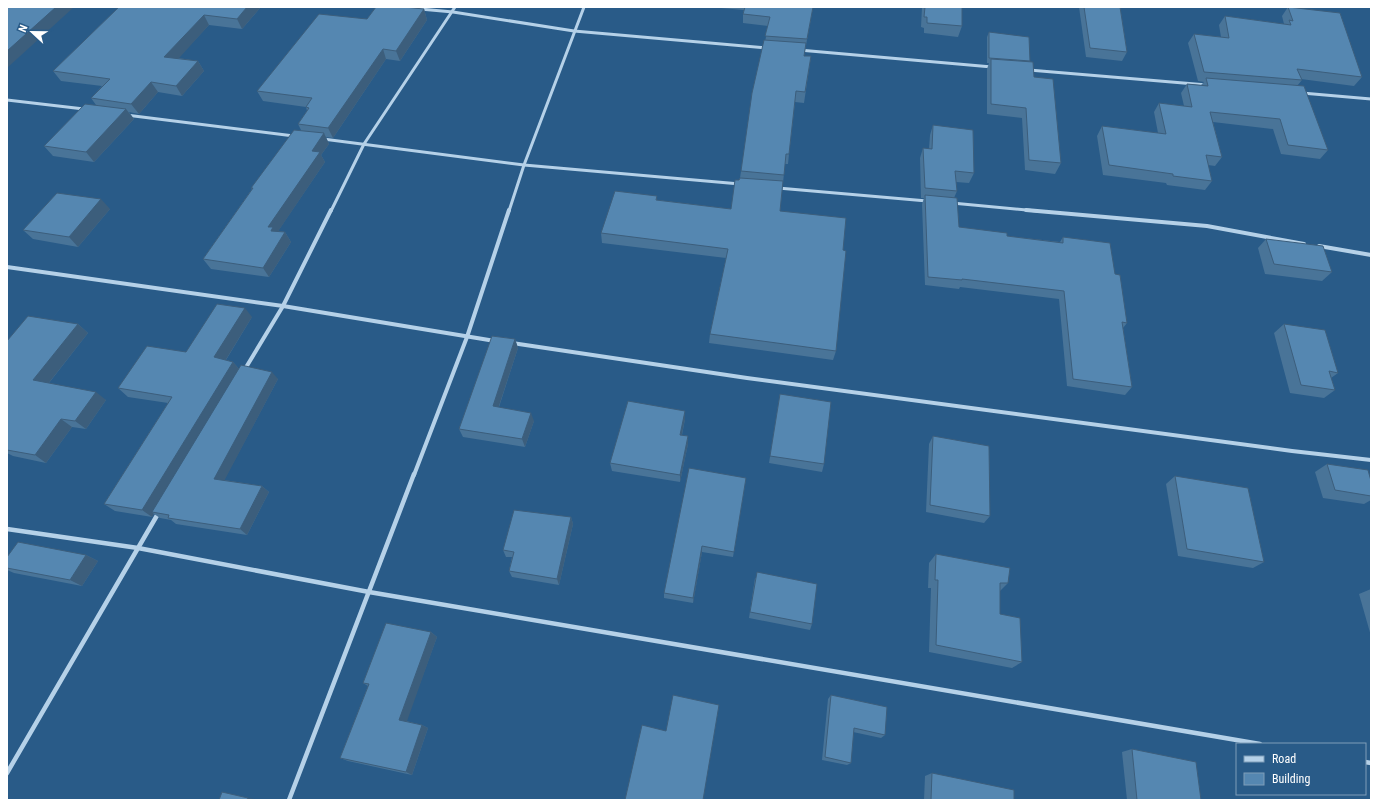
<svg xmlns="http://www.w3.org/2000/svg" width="1378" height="807" font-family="'Roboto Condensed',sans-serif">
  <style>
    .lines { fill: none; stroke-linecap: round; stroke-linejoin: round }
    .minor-far2 { stroke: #b5d1e8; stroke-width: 3 }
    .minor-far1 { stroke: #b5d1e8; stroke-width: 4 }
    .minor { stroke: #b5d1e8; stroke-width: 4.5 }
    .wall { fill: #497498 }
    .shaded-wall { fill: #3c5e7c }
    .building { fill: #5587b1; stroke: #3c5e7c }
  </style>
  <rect width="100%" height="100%" fill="#295b88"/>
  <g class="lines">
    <g class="minor-far2">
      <path d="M420 9 453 12 574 31 767 48"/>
      <path d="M799 50 992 67"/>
      <path d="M1029 70 1207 85"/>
      <path d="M1302 93 1371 99"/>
      <path d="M7 100 84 109"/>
      <path d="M126 115 294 136"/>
      <path d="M323 139 524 165 740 184"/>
      <path d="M778 188 927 201"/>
      <path d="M952 203 1037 211"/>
      <path d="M331 211 364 144 455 7"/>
      <path d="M509 211 524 165 584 7"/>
    </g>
    <g class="minor-far1">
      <path d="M1026 210 1207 226 1304 244"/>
      <path d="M1319 246 1371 255"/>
      <path d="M7 267 283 306 495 341"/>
      <path d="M512 343 747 378 1292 451 1371 460"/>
      <path d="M245 369 283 306 331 210"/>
      <path d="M414 475 467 337 509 210"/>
    </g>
    <g class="minor">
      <path d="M7 529 138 548 369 592 1260 744"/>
      <path d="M1365 762 1371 763"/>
      <path d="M7 773 159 512"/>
      <path d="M289 800 414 474"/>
    </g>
  </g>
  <g class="wall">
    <path d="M119 7H261L242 29 209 25 178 58 198 61 204 71 182 96 158 92 139 114 129 112 134 119 94 162 53 156 44 146 96 105 91 98 102 86 61 81 53 71Z"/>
    <path d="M721 7H813L804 56H811L804 103 795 102 789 154 788 164H785L780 211 843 250 836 351 833 360 709 343 710 334 726 258 602 243 601 233 657 196V200L731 209 740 178 741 171 768 26 743 23V14L744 10 721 8Z"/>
    <path d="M922 7H962V26L958 37 924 33V28L921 27Z"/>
    <path d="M1079 7H1120L1127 52 1122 61 1086 57Z"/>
    <path d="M1288 7H1291L1362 77 1354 86 1301 79 1302 80 1297 86 1328 150 1320 159 1281 154 1273 129 1213 122 1222 157 1215 166 1208 165 1212 181 1205 190 1167 185 1166 183 1103 175 1097 136 1102 126 1158 133 1154 112 1159 103 1184 106 1181 93 1187 84 1201 85 1204 82 1198 81 1188 43 1194 34 1221 37 1219 25 1225 16 1284 24 1282 16Z"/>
    <path d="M424 9 427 20 400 61 386 59 333 138 326 137 329 144 321 155 325 162 278 231 285 232 291 242 269 277 211 269 203 259 252 189 251 188 301 130 298 124 307 111 306 107 263 101 257 91 367 19Z"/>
    <path d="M989 32 1030 61 1034 77 1061 163 1055 174 1025 170 1022 118 987 114V69L989 63H987V37Z"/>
    <path d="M933 125 974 173 969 183 956 182 957 191 954 198 959 227 1007 236 1060 242 1063 237 1115 274 1127 323 1123 328 1132 387 1125 395 1067 386 1059 299 960 287 959 289 925 285 922 204 924 198H921L920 158 923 148 929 149 930 135Z"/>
    <path d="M110 209 78 247 33 239 23 230Z"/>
    <path d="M1266 239 1332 272 1322 281 1265 274 1258 248Z"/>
    <path d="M252 317 226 360 233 362 239 369 278 379 224 480 262 486 269 492 247 535 176 524 171 520 160 518 154 514 152 517 115 511 104 504 168 403 128 397 118 388Z"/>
    <path d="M78 324 88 333 49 383 106 400 86 429 72 427 46 463 13 456 7 453V341Z"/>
    <path d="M1284 324 1338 373 1331 378 1335 390 1324 398 1290 393 1274 333Z"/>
    <path d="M515 339 518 348 499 407 534 421 525 447 463 437 459 429Z"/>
    <path d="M780 394 824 464 822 472 769 463Z"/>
    <path d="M685 419 682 435 688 436V444L680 482 612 471 610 463Z"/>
    <path d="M933 436 990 516 984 523 926 512 929 444Z"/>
    <path d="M1327 464 1371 481V500L1364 504 1323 498 1315 472Z"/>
    <path d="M1175 476 1264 562 1253 568 1178 556 1166 484Z"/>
    <path d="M746 478 733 557 702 552 693 603 664 598V593Z"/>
    <path d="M571 517 573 524 559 585 512 577 509 571 512 557H506L503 550Z"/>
    <path d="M936 554 1008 583 1000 591V614L1022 662 1012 668 929 652 931 588H928L929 563Z"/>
    <path d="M86 555 98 561 82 586 14 573 7 570V557Z"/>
    <path d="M755 578 812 624 810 630 749 618Z"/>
    <path d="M1371 589V636L1359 594Z"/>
    <path d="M431 632 437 637 406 721 422 725 428 728 412 775 348 761 340 758 368 686 363 683Z"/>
    <path d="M831 695 885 735 881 738 853 732 851 763 847 765 822 760 828 699Z"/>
    <path d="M1132 749 1201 800H1127L1122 752Z"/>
    <path d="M932 773 1014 800H924L925 776Z"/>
  </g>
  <g class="shaded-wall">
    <path d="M56 7H74L7 68V51Z"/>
    <path d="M247 7H261L242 29 237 19Z"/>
    <path d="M424 9 427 20 400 61 396 51Z"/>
    <path d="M204 15 209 25 171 67 164 57Z"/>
    <path d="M383 49 386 59 333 138 328 128Z"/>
    <path d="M198 61 204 71 182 96 176 86Z"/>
    <path d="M151 82 158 92 139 114 131 104Z"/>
    <path d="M126 109 134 119 94 162 86 152Z"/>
    <path d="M324 133 329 144 321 155 325 162 277 233 278 240 268 227 312 151Z"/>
    <path d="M101 199 110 209 78 247 69 237Z"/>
    <path d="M285 232 291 242 269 277 263 268Z"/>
    <path d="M245 308 252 317 222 366 214 357Z"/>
    <path d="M78 324 88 333 44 389 33 380Z"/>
    <path d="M515 339 518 348 496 415 493 406Z"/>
    <path d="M233 362 240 370 152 512 154 514 152 517 142 510Z"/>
    <path d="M272 372 278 379 222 485 214 479Z"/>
    <path d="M96 392 106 400 86 429 75 421Z"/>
    <path d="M685 411V419L680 443V435Z"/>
    <path d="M531 413 534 421 525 447 522 439Z"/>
    <path d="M61 419 72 427 46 463 35 455Z"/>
    <path d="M688 436V444L680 482V475Z"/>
    <path d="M262 486 269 492 247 535 240 529Z"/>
    <path d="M571 517 573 524 559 585 557 579Z"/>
    <path d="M702 546V552L693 603V598Z"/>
    <path d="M86 555 98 561 82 586 70 580Z"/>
    <path d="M431 632 437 637 406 724 399 720Z"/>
    <path d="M422 725 428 728 412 775 406 772Z"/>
    <path d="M248 798 260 800H247Z"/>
  </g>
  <g class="building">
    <path d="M7 7H56L7 51Z"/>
    <path d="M119 7H247L237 19 204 15 164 57 198 61 176 86 151 82 131 104 91 98 110 79 53 71Z"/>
    <path d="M376 7H404L424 9 396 51 383 49 328 128 298 124 309 108 306 107 312 98 257 91 319 14 367 19Z"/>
    <path d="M745 7H813L807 39 765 36 770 17 743 14Z"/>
    <path d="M925 7H962V26L927 23V17H924Z"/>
    <path d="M1084 7H1120L1127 52 1090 48Z"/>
    <path d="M1288 7 1340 13 1362 77 1297 69 1302 80 1204 72 1194 34 1229 38 1225 16 1291 25 1289 20 1293 21Z"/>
    <path d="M989 32 1029 37 1030 61 989 58Z"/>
    <path d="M764 40 806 43 804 56H811L805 92 796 91 789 154H786L784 175 741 171 752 93Z"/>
    <path d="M991 59 1033 62 1034 77 1053 79 1061 163 1029 160 1026 108 991 104Z"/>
    <path d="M1206 78 1304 86 1328 150 1288 145 1280 119 1210 112 1222 157 1206 155 1212 181 1173 176V174L1109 165 1102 126 1166 134 1159 103 1192 107 1187 84 1208 86Z"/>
    <path d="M85 104 126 109 86 152 44 146Z"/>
    <path d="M933 125 973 130 974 173 955 171 957 191 925 188 923 148 932 149Z"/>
    <path d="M294 130 324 133 312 151 320 152 268 227H273L271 231 285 232 263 268 203 259 253 188H251Z"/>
    <path d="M740 178 783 181 780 211 846 218 843 250 846 251 836 351 710 334 728 249 601 233 615 191 657 196 656 200 731 209 735 180H739Z"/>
    <path d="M57 193 101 199 69 237 23 230Z"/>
    <path d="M925 195 957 198 959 227 1007 233V236L1063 243V237L1110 243 1115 274 1120 275 1127 323 1122 322 1132 387 1073 379 1064 291 962 279V280L928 277Z"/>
    <path d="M1266 239 1323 246 1332 272 1274 264Z"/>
    <path d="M217 304 245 308 214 357 233 362 142 510 104 504 172 397 118 388 147 346 186 352Z"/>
    <path d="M28 316 78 324 33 380 96 392 75 421 61 419 35 455 7 450V341Z"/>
    <path d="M1284 324 1325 330 1338 373 1329 371 1335 390 1301 385Z"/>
    <path d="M492 336 515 339 493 406 531 413 522 439 459 429Z"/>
    <path d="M241 365 272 372 214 479 262 486 240 529 168 518 169 515 152 512Z"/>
    <path d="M780 394 831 402 824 464 770 456Z"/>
    <path d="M628 401 685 411 680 435 688 436 680 475 610 463Z"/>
    <path d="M933 436 989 446 990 516 930 505Z"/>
    <path d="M1327 464 1368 470 1371 481V496L1335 490Z"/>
    <path d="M689 468 746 478 734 552 702 546 693 598 664 593Z"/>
    <path d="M1175 476 1248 488 1264 562 1187 549Z"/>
    <path d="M514 510 571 517 557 579 509 571 514 552 503 550Z"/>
    <path d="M18 542 86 555 70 580 7 568V557Z"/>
    <path d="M936 554 1010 568 1008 583H1000V614L1020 618 1022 662 936 645 938 580H935Z"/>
    <path d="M757 572 817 584 812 624 750 612Z"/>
    <path d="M386 623 431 632 399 720 422 725 406 772 340 758 369 684 363 683Z"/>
    <path d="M673 695 719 705 703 800H625L642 725 666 731Z"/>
    <path d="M831 695 887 707 885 735 854 728 851 763 825 757Z"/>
    <path d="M1132 749 1196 762 1201 800H1137Z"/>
    <path d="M932 773 1014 790V800H931Z"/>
    <path d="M222 792 248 798 247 800H219Z"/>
  </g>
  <rect width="1378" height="807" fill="none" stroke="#ffffff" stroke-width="16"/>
  <rect x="1236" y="743" width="130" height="52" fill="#295b88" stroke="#7f9db8"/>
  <rect x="1244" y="756" width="20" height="6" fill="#b5d1e8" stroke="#7f9db8"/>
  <text x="1272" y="763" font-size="12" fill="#ffffff">Road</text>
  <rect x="1244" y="773" width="20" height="12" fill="#5587b1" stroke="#7f9db8"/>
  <text x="1272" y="783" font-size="12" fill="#ffffff">Building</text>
  <g transform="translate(32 32) rotate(292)" stroke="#295b88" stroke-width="3" paint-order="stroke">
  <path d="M0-3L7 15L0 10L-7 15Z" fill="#ffffff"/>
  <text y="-6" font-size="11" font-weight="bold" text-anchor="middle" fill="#ffffff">N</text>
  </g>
</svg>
